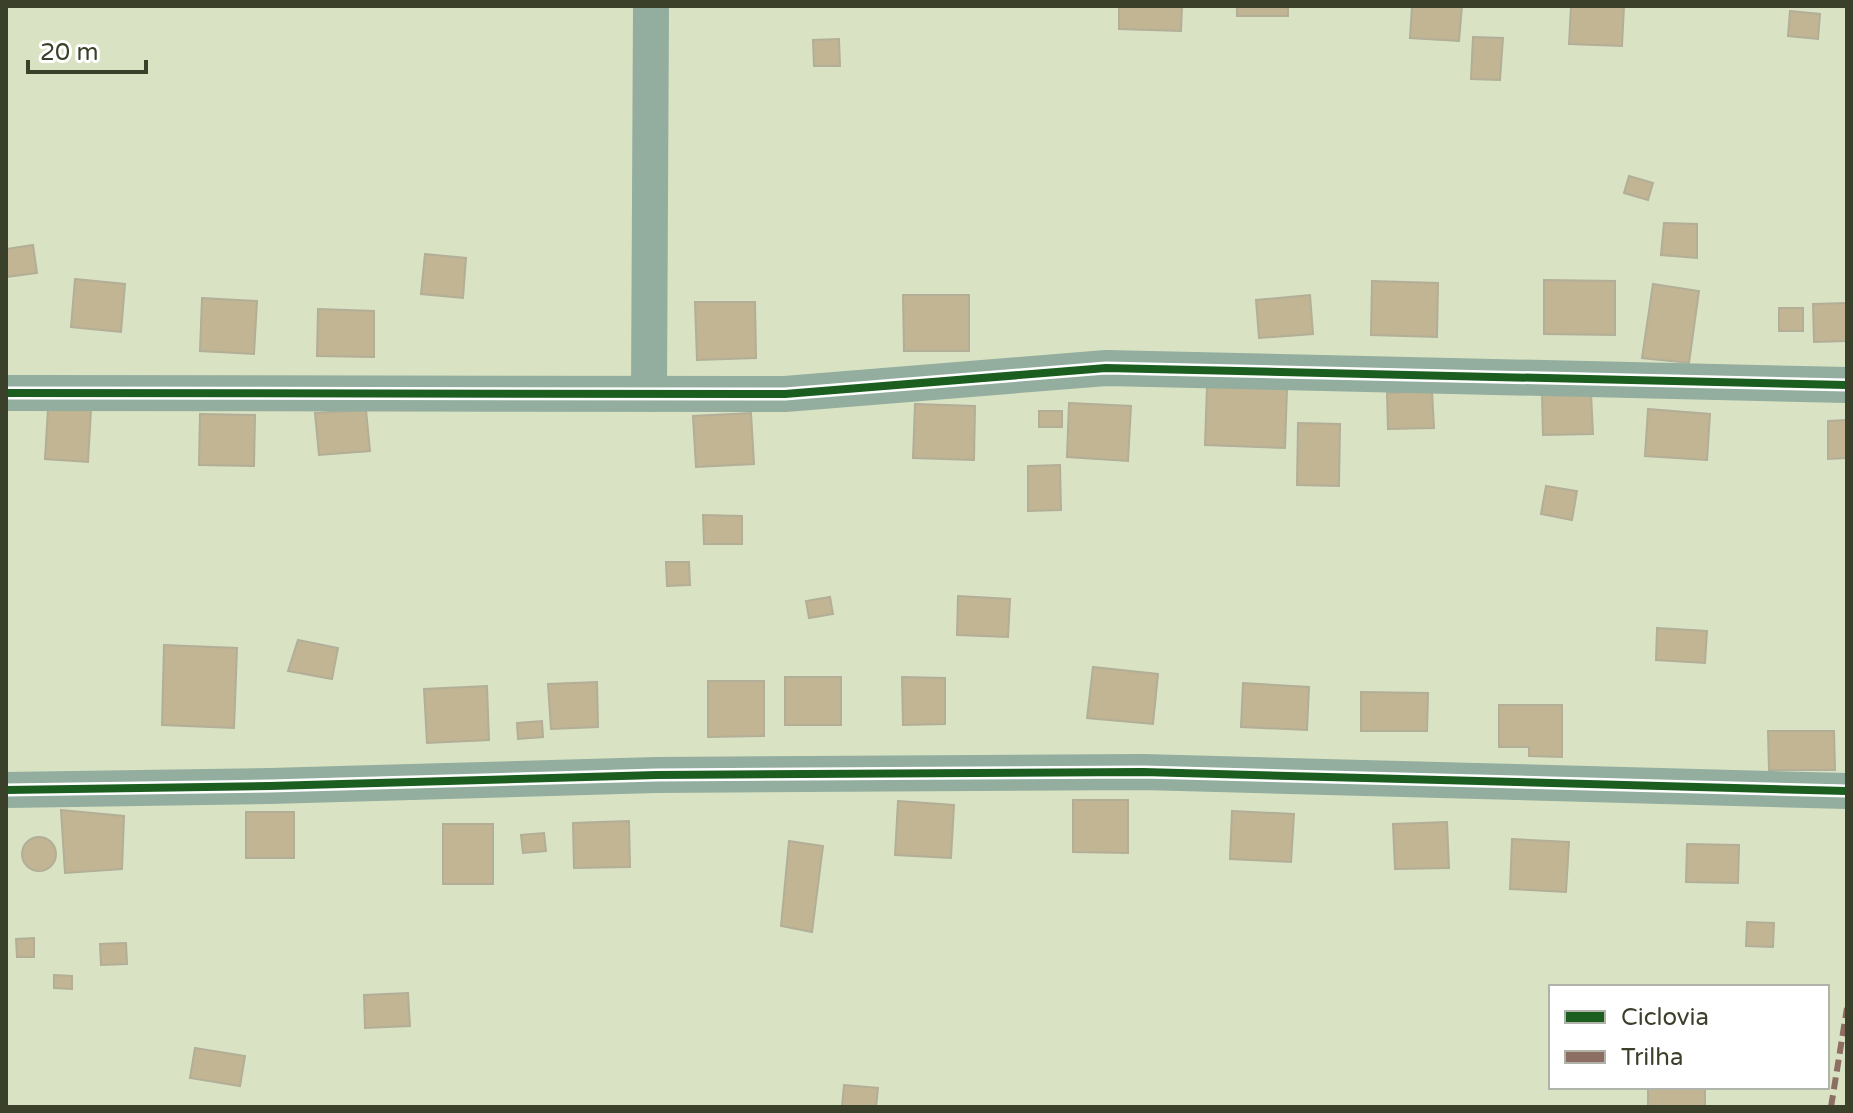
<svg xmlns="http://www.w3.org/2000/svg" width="1853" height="1113" font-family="'Varela Round',sans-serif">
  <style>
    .building { fill: #c2b593; stroke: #b2ae98; stroke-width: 2 }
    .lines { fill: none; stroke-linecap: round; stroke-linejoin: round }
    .street { stroke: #93ad9e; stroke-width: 36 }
    .quiet { stroke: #8d6e63; stroke-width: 6; stroke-dasharray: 12 6; stroke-linecap: butt }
    .cycleway-casing { stroke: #fff; stroke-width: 13 }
    .cycleway { stroke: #1b5e20; stroke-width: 8 }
  </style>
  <rect width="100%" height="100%" fill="#d9e3c3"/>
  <g class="building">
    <path d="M1119 6H1182L1181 31 1119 29Z"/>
    <rect x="1237" y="6" width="51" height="10"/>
    <path d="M1412 6H1462L1459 41 1410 38Z"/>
    <path d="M1571 6H1624L1622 46 1569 44Z"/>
    <path d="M1790 11 1820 14 1818 39 1788 36Z"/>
    <path d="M1473 37 1503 38 1500 80 1471 79Z"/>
    <path d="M839 39 840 66H814L813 40Z"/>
    <path d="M1629 176 1653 183 1648 200 1624 193Z"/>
    <path d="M1664 223 1697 224V258L1661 255Z"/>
    <path d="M33 245 37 273 6 277V249Z"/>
    <path d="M425 254 466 258 463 298 421 294Z"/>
    <path d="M75 279 125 284 121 332 71 327Z"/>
    <path d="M1544 280 1615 281V335L1544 334Z"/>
    <path d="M1372 281 1438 283 1437 337 1371 335Z"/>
    <path d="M1653 284 1699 291 1689 363 1642 358Z"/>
    <path d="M903 295H969V351H904Z"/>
    <path d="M1310 295 1313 334 1259 338 1256 300Z"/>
    <path d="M202 298 257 301 254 354 200 351Z"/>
    <path d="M695 302H755L756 358 697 360Z"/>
    <path d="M1847 303V341L1814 342 1813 304Z"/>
    <rect x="1779" y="308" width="24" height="23"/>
    <path d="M318 309 374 311V357L317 356Z"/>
    <path d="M1207 386 1287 389 1285 448 1205 445Z"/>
    <path d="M1432 391 1434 428 1388 429 1387 393Z"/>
    <path d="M1591 393 1593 434 1543 435 1542 395Z"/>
    <path d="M1069 403 1131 406 1128 461 1067 457Z"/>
    <path d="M915 404 975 406 974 460 913 458Z"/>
    <path d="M48 408 91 410 88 462 45 459Z"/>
    <path d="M1648 409 1710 414 1707 460 1645 456Z"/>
    <path d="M366 410 370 451 319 455 315 413Z"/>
    <rect x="1039" y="411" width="23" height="16"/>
    <path d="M751 413 754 464 696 467 693 416Z"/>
    <path d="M200 414 255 415 254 466 199 465Z"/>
    <path d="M1847 420V458L1828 459V421Z"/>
    <path d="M1298 423 1340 424 1339 486 1297 485Z"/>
    <path d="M1060 465 1061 510 1028 511V466Z"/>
    <path d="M1546 486 1577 491 1572 520 1541 514Z"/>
    <path d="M703 515 742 516V544H704Z"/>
    <path d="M666 562H689L690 585 667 586Z"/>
    <path d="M958 596 1010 599 1008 637 957 635Z"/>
    <path d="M830 597 833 614 809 618 806 601Z"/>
    <path d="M1657 628 1707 631 1705 663 1656 660Z"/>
    <path d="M298 640 338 648 332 679 288 671Z"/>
    <path d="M164 645 237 648 234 728 162 725Z"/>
    <path d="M1093 667 1158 674 1153 724 1087 718Z"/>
    <rect x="785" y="677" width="56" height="48"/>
    <path d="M902 677 945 678V724L903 725Z"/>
    <path d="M708 681H764V736L708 737Z"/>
    <path d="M597 682 598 727 551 729 548 684Z"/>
    <path d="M1243 683 1309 687 1307 730 1241 727Z"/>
    <path d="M487 686 489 740 427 743 424 689Z"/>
    <path d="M1361 692 1428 693 1427 731H1361Z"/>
    <path d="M1499 705H1562V757L1529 756V747H1499Z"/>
    <path d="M542 721 543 737 518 739 517 723Z"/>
    <path d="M1768 731H1834L1835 770H1769Z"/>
    <path d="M1073 800H1128V853L1073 852Z"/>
    <path d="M898 801 954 805 951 858 895 855Z"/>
    <path d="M61 810 124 816 122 869 65 873Z"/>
    <path d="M1232 811 1294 814 1291 862 1230 859Z"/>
    <rect x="246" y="812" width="48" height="46"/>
    <path d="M629 821 630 867 574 868 573 823Z"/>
    <path d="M1447 822 1449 868 1395 869 1393 824Z"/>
    <rect x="443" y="824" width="50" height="60"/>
    <path d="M544 833 546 851 523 853 521 835Z"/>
    <circle cx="39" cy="854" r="17"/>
    <path d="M1512 839 1569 842 1566 892 1510 889Z"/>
    <path d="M789 841 823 846 812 932 781 926Z"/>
    <path d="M1687 844 1739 845 1738 883 1686 882Z"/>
    <path d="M1747 922 1774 923 1773 947 1746 946Z"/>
    <path d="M34 938V957H17L16 939Z"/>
    <path d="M126 943 127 964 101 965 100 944Z"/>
    <path d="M54 975 72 976V989L54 988Z"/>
    <path d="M408 993 410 1026 365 1028 364 995Z"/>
    <path d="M195 1048 245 1056 240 1086 190 1078Z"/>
    <path d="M844 1085 878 1088 876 1107H842Z"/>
    <rect x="1648" y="1087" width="57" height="20"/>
  </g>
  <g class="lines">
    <g class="street">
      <path d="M6 393 785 394 1106 368 1847 385"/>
      <path d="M649 394 651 6"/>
      <path d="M6 790 270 786 656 775 1143 772 1847 791"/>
    </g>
    <path class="quiet" d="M1831 1107 1847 1008"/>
    <defs>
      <g id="cycleway">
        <path d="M6 393 785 394 1106 368 1847 385"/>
        <path d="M6 790 270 786 656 775 1143 772 1847 791"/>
      </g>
    </defs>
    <use href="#cycleway" class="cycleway-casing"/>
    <use href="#cycleway" class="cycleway"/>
  </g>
  <rect width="1853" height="1113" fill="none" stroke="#3a4029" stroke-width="16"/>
  <rect x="1549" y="985" width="280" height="104" fill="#ffffff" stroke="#b0b3a9" stroke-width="2"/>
  <rect x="1565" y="1011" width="40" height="12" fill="#1b5e20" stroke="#b0b3a9" stroke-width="2"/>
  <text x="1621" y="1025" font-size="24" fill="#3a4029">Ciclovia</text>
  <rect x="1565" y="1051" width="40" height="12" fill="#8d6e63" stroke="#b0b3a9" stroke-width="2"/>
  <text x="1621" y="1065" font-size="24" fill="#3a4029">Trilha</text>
  <path d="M28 60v12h118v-12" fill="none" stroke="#3a4029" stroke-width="4"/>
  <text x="40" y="60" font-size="24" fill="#3a4029" stroke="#ffffff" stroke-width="6" paint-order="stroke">20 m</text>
</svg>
